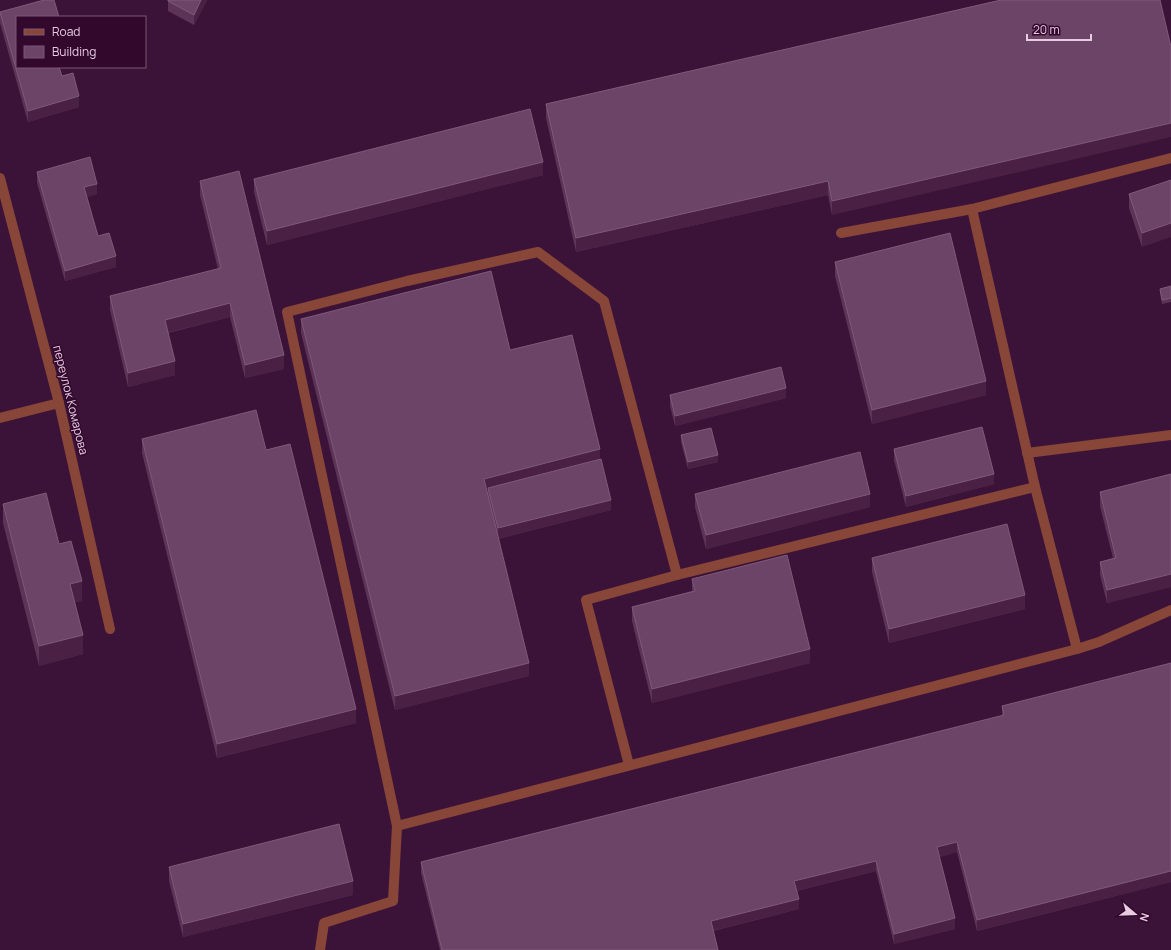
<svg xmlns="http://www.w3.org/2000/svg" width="1171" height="950" font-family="Manrope,sans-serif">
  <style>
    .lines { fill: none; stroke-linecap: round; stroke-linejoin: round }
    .minor { stroke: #884639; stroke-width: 10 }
    .wall { fill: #5d3358 }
    .shaded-wall { fill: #4a2045 }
    .building { fill: #6c4467; stroke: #7f597a }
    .labels { text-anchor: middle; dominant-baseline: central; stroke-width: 3; stroke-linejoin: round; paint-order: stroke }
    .street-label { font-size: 12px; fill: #e6cbe1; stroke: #32082d }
  </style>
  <rect width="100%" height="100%" fill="#3c1338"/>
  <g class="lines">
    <g class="minor">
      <path d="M0 178 59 403 110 629"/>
      <path d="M972 209 1035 487 1077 649"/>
      <path d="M841 233 972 209 1171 158"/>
      <path d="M0 418 59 403"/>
      <path d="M1027 453 1171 435"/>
      <path d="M629 765 586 600 677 575 1035 487"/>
      <path d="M397 826 287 312 407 281 538 252 604 301 677 575"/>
      <path d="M320 950 324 923 393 901 397 826 1077 649 1099 642 1171 610"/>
    </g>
  </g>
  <g class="wall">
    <path d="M168 0H207L194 25 168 11Z"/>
    <path d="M1001 0 832 215 828 195 576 252 546 118V104Z"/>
    <path d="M0 12 17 17 62 76 79 107 28 122 0 23Z"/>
    <path d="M37 172 97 194 87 197 98 236 116 267 65 281 37 183Z"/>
    <path d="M543 175 267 245 254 192V179Z"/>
    <path d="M1171 180 1142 247 1129 208V194Z"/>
    <path d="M200 181 284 369 245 378 230 317 168 333 175 375 128 387 110 310V296L218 269 200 195Z"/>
    <path d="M835 262 986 395 872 424 835 276Z"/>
    <path d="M1171 286V302L1162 304 1160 292V289Z"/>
    <path d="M301 319 510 350 600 459 611 510 498 539 529 676 395 710 301 333Z"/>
    <path d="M670 395 786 398 675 426 670 406Z"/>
    <path d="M681 435 718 462 688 469 681 442Z"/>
    <path d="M142 439 266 450 356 723 217 758 142 453Z"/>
    <path d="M894 449 994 484 906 507 894 460Z"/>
    <path d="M1171 474V587L1107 603 1100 575V562L1113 558 1100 506V492Z"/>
    <path d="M695 494 870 507 706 549 695 507Z"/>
    <path d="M3 504 59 544 82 601 75 602 83 654 39 666 3 523Z"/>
    <path d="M872 558 1025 609 889 643 872 572Z"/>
    <path d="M692 579 810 663 652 703 632 621V607L692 591Z"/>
    <path d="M1171 663V882L977 931 957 852 939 857 955 929 894 944 876 871 797 891 799 909 713 931 718 950H440L421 873V862L1002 716V706Z"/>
    <path d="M169 867 353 895 183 937 169 881Z"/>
  </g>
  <g class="shaded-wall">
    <path d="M201 0H207L194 25V15Z"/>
    <path d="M79 96V107L28 122V111Z"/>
    <path d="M1171 123V137L832 215V201Z"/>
    <path d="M543 162V175L267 245V231Z"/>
    <path d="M828 181V195L576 252V238Z"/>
    <path d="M97 184V194L84 198V187Z"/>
    <path d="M1171 223V237L1142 247V233Z"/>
    <path d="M116 256V267L65 281V271Z"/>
    <path d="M230 303V317L165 333V320Z"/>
    <path d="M284 355V369L245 378V365Z"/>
    <path d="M175 361V375L128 387V373Z"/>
    <path d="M986 381V395L872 424V410Z"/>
    <path d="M786 388V398L675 426V416Z"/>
    <path d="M600 449V463L488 488V492L484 493V479Z"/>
    <path d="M718 455V462L688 469V462Z"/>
    <path d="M994 474V484L906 507V496Z"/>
    <path d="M870 494V507L706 549V535Z"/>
    <path d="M611 500V510L498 539V528Z"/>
    <path d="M1171 574V587L1107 603V590Z"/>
    <path d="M82 581V601L70 603V584Z"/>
    <path d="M1025 595V609L889 643V629Z"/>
    <path d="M83 635V654L39 666V646Z"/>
    <path d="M810 649V663L652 703V689Z"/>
    <path d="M529 663V676L395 710V696Z"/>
    <path d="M356 709V723L217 758V744Z"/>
    <path d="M957 842V852L937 858V847Z"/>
    <path d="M876 861V871L794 892V881Z"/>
    <path d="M1171 871V882L977 931V920Z"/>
    <path d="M353 881V895L183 937V924Z"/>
    <path d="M799 899V909L711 931V921Z"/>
    <path d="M955 918V929L894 944V934Z"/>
  </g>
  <g class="building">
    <path d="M44 0H54L59 17H17V67H59L62 76 73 73 79 96 28 111 0 12Z"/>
    <path d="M168 0H201L194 15 168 1Z"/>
    <path d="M1001 0H1160L1171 47V123L832 201 828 181 576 238 546 104Z"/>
    <path d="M530 109 543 162 267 231 254 179Z"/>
    <path d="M90 157 97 184 84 187 98 236 109 233 116 256 65 271 37 172Z"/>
    <path d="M239 171 284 355 245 365 230 303 165 320 175 361 128 373 110 296 221 268 200 181Z"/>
    <path d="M1171 180V223L1142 233 1129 194Z"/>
    <path d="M950 233 986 381 872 410 835 262Z"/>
    <path d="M491 271 510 350 572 335 600 449 484 479 529 663 395 696 301 319Z"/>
    <path d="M1171 286V298L1162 300 1160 289Z"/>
    <path d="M781 367 786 388 675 416 670 395Z"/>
    <path d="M256 410 266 450 290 444 356 709 217 744 142 439Z"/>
    <path d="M982 427 994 474 906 496 894 449Z"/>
    <path d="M711 428 718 455 688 462 681 435Z"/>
    <path d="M860 452 870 494 706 535 695 494Z"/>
    <path d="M601 459 611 500 498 528 488 488Z"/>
    <path d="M1171 474V574L1107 590 1100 562 1116 558 1100 492Z"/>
    <path d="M46 493 59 544 71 541 82 581 70 584 83 635 39 646 3 504Z"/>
    <path d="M1007 524 1025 595 889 629 872 558Z"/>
    <path d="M787 555 810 649 652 689 632 607 695 591 692 579Z"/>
    <path d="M1171 663V871L977 920 957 842 937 847 955 918 894 934 876 861 794 881 799 899 711 921 718 950H442L421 862 1004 715 1002 706Z"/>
    <path d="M339 824 353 881 183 924 169 867Z"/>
  </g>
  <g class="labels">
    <g class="street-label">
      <text transform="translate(71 400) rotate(76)">переулок Комарова</text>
    </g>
  </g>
  <rect x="16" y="16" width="130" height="52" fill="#32082d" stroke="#7a5675"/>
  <rect x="24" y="29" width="20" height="6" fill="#884639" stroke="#7a5675"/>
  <text x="52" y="36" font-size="12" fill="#e6cbe1">Road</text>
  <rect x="24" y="46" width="20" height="12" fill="#6c4467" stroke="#7a5675"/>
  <text x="52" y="56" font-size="12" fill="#e6cbe1">Building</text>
  <g transform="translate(1135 914) rotate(109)" stroke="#32082d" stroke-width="3" paint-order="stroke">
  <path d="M0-3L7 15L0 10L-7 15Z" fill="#e6cbe1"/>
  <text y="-6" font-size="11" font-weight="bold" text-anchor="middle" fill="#e6cbe1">N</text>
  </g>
  <path d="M1027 34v6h64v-6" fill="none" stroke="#e6cbe1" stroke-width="2"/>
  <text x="1033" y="34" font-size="12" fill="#e6cbe1" stroke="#32082d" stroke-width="3" paint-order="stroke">20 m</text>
</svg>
